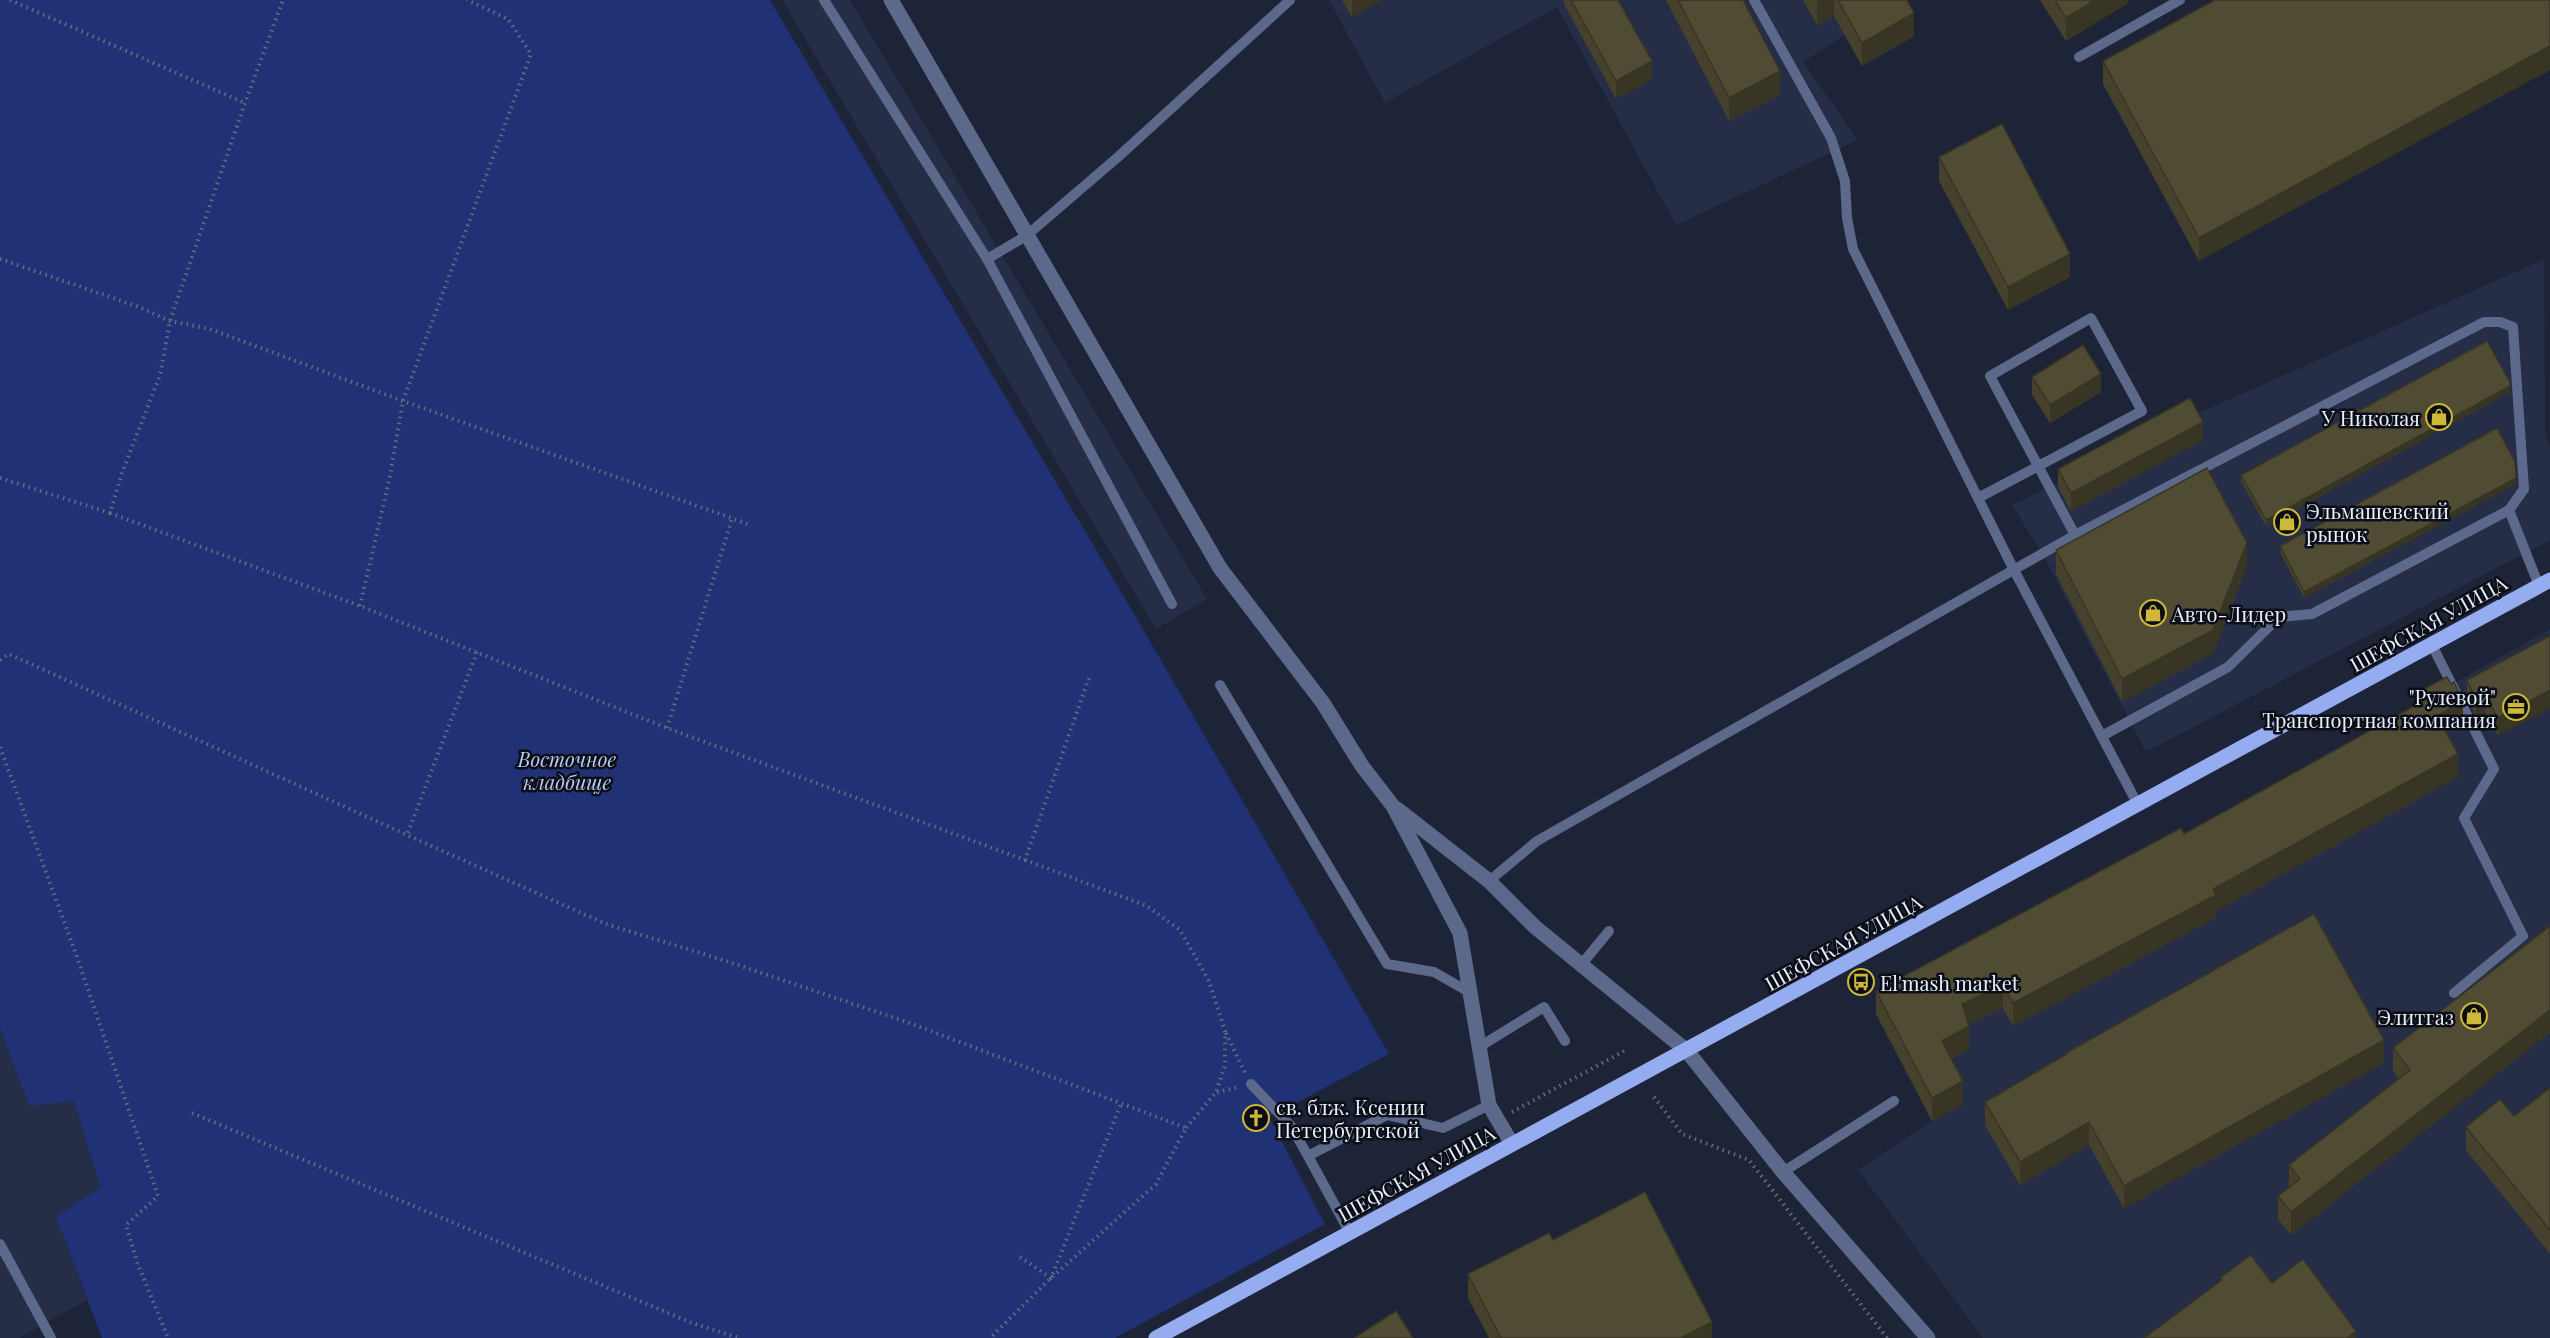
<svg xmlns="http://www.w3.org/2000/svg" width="2550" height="1338" font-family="'Playfair Display',serif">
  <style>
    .built { fill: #252d47 }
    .green { fill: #213176 }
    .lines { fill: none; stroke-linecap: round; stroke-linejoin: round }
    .path { stroke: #666d7e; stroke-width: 4; stroke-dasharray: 1.5 4.5; stroke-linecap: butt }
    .lane { stroke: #5d698a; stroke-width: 10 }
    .street { stroke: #5d698a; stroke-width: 15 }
    .primary { stroke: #95acf1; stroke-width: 15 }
    .wall { fill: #45412c }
    .shaded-wall { fill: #383524 }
    .building { fill: #504c33; stroke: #383524; stroke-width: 1.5 }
    .labels { text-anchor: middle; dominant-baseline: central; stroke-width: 5; stroke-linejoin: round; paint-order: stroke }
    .poi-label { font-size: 20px; fill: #e8eefb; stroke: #0b0e16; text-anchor: start }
    .street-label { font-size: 20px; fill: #e8eefb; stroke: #0b0e16 }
    .park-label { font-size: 20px; font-style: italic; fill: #bbcaf3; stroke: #0b0e16 }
  </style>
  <rect width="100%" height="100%" fill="#1d2437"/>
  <g class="built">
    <path d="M782 0H850L1207 599 1156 629Z"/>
    <path d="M1329 0H1881L1885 9 1803 62 1858 140 1676 225 1557 7 1385 103Z"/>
    <path d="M2544 259 2545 435 2550 446V540L2146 752 2043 555 2012 505 2201 412Z"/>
    <path d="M2550 629V1338H1983L1858 1170 1933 1120 1875 1009Z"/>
    <path d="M0 1028 29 1106 74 1101 100 1187 56 1217 87 1300 19 1338H0Z"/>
  </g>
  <path class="green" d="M0 0H770L1133 612 1389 1054 1269 1117 1325 1224 1115 1338H102L56 1217 100 1187 74 1101 29 1106 0 1028Z"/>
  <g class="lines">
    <g class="path">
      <path d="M10 0 245 103"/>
      <path d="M0 259 139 307 170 321 210 329 403 401 748 524"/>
      <path d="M0 478 110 513 122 473 160 375 170 321 245 103 283 0"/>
      <path d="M110 513 360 606 667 728 1025 860 1090 675"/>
      <path d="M360 606 389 481 403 401 531 54 508 19 467 0"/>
      <path d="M477 652 407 835 606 924 723 960 907 1022 1186 1128 1156 1184 1051 1278 990 1338"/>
      <path d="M0 660 9 654 407 835"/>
      <path d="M667 728 732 519"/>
      <path d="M0 747 77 957 158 1196 126 1225 137 1262 168 1338"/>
      <path d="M1025 860 1147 906 1180 930 1209 981 1225 1031V1066L1216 1092 1186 1128"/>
      <path d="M1226 1033 1245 1073"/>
      <path d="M1217 1092 1239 1087"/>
      <path d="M1654 1097 1682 1134 1749 1160 1887 1338"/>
      <path d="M1512 1112 1628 1049"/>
      <path d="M192 1113 692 1323 739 1338"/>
      <path d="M1020 1257 1051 1278 1121 1104"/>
    </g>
    <g class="lane">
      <path d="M824 0 987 259 1172 604"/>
      <path d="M1754 0 1831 138 1845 181 1847 218 1853 249 2014 570 2138 805"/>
      <path d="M2079 57 2180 0"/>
      <path d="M987 259 1026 236 1118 157 1290 0"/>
      <path d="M1978 498 2142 411 2091 318 1990 376 2075 535"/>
      <path d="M2432 645 2494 769 2464 818 2523 936 2454 993"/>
      <path d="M1220 685 1387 964 1434 972 1469 992"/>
      <path d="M2102 736 2228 667 2279 617 2312 614 2509 510"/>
      <path d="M1489 881 1537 841 2075 535 2484 322H2500L2513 327 2524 489 2509 510 2539 586"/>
      <path d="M1581 965 1609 931"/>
      <path d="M1479 1047 1544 1007 1565 1041"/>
      <path d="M1251 1084 1291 1126 1308 1156 1387 1115 1443 1128 1489 1105"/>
      <path d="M1308 1156 1350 1233"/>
      <path d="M1783 1172 1894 1101"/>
      <path d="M0 1244 51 1338"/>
    </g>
    <g class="street">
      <path d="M891 0 1220 568 1323 703 1362 766 1393 806 1460 933 1489 1105 1512 1144"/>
      <path d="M1397 809 1489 881 1535 927 1687 1051 1783 1172 1928 1338"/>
    </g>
    <path class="primary" d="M1156 1338 2550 580"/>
  </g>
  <g class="wall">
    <path d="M1342 0H1382L1352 17Z"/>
    <path d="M1564 0H1618L1652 79 1616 99 1564 4Z"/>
    <path d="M1666 0H1743L1780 95 1729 121Z"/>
    <path d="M1803 0H1907L1914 36 1862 66 1834 16 1817 25Z"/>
    <path d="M2040 0H2128V3L2066 41Z"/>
    <path d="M2215 0 2199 261 2103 84V61Z"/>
    <path d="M1939 157 2070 277 2008 310 1939 181Z"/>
    <path d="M2032 377 2101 392 2050 423 2032 395Z"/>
    <path d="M2510 392 2266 526 2241 481V475Z"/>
    <path d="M2203 440 2071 511 2058 487V469Z"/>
    <path d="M2516 484 2304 598 2280 552V546Z"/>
    <path d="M2056 550 2247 566 2213 653 2122 702 2056 574Z"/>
    <path d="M2550 636 2498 736 2485 712 2476 717 2467 698V680Z"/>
    <path d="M2424 689 2463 724 2446 733 2458 777 2216 911V918L2013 1026 2003 1008 1968 1024 1969 1049 1951 1059 1963 1104 1932 1121 1876 1014V991L2184 834 2424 701Z"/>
    <path d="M2550 926 2291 1235 2278 1219V1196L2289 1188V1165L2399 1079 2393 1071V1048Z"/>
    <path d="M2066 1053 2384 1063 2124 1208 2089 1145 2020 1185 1985 1125V1102L2066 1055Z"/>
    <path d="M2550 1088V1254L2466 1150V1127L2514 1116Z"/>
    <path d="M1553 1240 1712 1338H1489L1468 1298V1274Z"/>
  </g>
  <g class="shaded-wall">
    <path d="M1352 0H1382L1352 17Z"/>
    <path d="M1820 0H1834V16L1817 25V2Z"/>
    <path d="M2095 0H2128V3L2066 41V18Z"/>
    <path d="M1914 13V36L1862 66V43Z"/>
    <path d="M2550 46V70L2199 261V238Z"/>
    <path d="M1652 61V79L1616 99V81Z"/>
    <path d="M1780 71V95L1729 121V98Z"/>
    <path d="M2070 254V277L2008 310V287Z"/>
    <path d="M2101 374V392L2050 423V405Z"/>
    <path d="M2510 386V392L2266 526V520Z"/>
    <path d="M2203 422V440L2071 511V493Z"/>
    <path d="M2516 478V484L2304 598V592Z"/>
    <path d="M2247 543V566L2213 653 2122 702V679Z"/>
    <path d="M2550 690V708L2498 736V718Z"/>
    <path d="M2485 694V712L2476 717V699Z"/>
    <path d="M2463 701V724L2437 739V716Z"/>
    <path d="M2458 754V777L2216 911V918L2013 1026V1003L2213 889Z"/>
    <path d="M2003 985V1008L1962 1027V1004Z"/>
    <path d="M2550 1010V1033L2291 1235V1212Z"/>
    <path d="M1969 1026V1049L1942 1064V1041Z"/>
    <path d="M2384 1040V1063L2124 1208V1186Z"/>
    <path d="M1963 1081V1104L1932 1121V1098Z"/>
    <path d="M2089 1122V1145L2020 1185V1162Z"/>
    <path d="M1712 1322V1338H1681Z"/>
    <path d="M2356 1331V1338H2347Z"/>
  </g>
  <g class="building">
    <path d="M1571 0H1618L1652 61 1616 81Z"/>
    <path d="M1678 0H1743L1780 71 1729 98Z"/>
    <path d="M1838 0H1907L1914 13 1862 43Z"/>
    <path d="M2055 0H2095L2066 18Z"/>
    <path d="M2215 0H2550V46L2199 238 2103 61Z"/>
    <path d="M2002 124 2070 254 2008 287 1939 157Z"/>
    <path d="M2487 341 2510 382V386L2266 520 2241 475Z"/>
    <path d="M2083 345 2101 374 2050 405 2032 377Z"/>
    <path d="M2190 398 2203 422 2071 493 2058 469Z"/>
    <path d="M2497 428 2515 462 2516 478 2304 592 2280 546Z"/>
    <path d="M2207 468 2247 543 2213 630 2122 679 2056 550Z"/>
    <path d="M2550 636V690L2498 718 2485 694 2476 699 2467 680Z"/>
    <path d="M2447 677 2451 684 2454 682 2463 701 2437 716 2458 754 2213 889 2216 895 2013 1003 2003 985 1962 1004 1969 1026 1942 1041 1963 1081 1932 1098 1876 991 2181 828 2184 834 2429 698 2424 689Z"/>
    <path d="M2314 914 2384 1040 2124 1186 2089 1122 2020 1162 1985 1102 2067 1054 2066 1053Z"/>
    <path d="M2550 926V1010L2291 1212 2278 1196 2300 1179 2289 1165 2410 1070 2393 1048Z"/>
    <path d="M2550 1088V1230L2466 1127 2500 1099 2514 1116Z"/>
    <path d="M1645 1192 1712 1322 1681 1338H1501L1468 1274 1549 1233 1553 1240Z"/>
    <path d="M2251 1255 2272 1283 2303 1259 2356 1331 2347 1338H2144L2222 1280 2220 1278Z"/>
    <path d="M1396 1311 1413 1338H1354Z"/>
  </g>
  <defs>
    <symbol id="shop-ring" viewBox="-11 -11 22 22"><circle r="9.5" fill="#0b0e16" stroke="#cfb837" stroke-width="1.5"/><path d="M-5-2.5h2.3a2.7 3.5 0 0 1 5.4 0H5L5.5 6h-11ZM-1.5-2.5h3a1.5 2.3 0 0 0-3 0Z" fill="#cfb837"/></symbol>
    <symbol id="office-ring" viewBox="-11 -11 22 22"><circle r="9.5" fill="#0b0e16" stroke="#cfb837" stroke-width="1.5"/><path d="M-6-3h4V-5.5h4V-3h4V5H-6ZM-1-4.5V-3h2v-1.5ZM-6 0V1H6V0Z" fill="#cfb837"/></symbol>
    <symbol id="bus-ring" viewBox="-11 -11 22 22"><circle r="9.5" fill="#0b0e16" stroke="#cfb837" stroke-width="1.5"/><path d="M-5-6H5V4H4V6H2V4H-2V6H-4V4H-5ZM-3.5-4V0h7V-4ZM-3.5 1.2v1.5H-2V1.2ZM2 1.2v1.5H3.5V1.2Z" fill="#cfb837"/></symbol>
    <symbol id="church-ring" viewBox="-11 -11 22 22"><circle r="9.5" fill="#0b0e16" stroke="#cfb837" stroke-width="1.5"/><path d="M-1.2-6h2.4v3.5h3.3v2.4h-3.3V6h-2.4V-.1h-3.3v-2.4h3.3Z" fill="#cfb837"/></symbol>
  </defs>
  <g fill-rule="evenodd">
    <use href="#shop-ring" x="2424" y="402" width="30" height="30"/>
    <use href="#shop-ring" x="2272" y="507" width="30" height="30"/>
    <use href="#shop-ring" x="2138" y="598" width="30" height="30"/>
    <use href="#office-ring" x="2501" y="692" width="30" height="30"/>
    <use href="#bus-ring" x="1846" y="967" width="30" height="30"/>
    <use href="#shop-ring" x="2459" y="1001" width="30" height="30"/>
    <use href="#church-ring" x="1241" y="1103" width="30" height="30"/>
  </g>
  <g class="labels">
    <g class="poi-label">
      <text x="2420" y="417" text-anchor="end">У Николая</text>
      <text x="2306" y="510">Эльмашевский<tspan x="2306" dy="23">рынок</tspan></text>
      <text x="2172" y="613">Авто-Лидер</text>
      <text x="2496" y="696" text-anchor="end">"Рулевой"<tspan x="2496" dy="23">Транспортная компания</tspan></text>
      <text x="1880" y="982">El'mash market</text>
      <text x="2454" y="1016" text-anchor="end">Элитгаз</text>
      <text x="1276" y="1106">св. блж. Ксении<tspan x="1276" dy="23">Петербургской</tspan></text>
    </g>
    <g class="street-label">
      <text transform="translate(2428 623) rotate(-29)">ШЕФСКАЯ УЛИЦА</text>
      <text transform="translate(1843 942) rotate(-29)">ШЕФСКАЯ УЛИЦА</text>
      <text transform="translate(1416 1173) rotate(-29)">ШЕФСКАЯ УЛИЦА</text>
    </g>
    <g class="park-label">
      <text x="567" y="758">Восточное<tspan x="567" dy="23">кладбище</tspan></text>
    </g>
  </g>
</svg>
